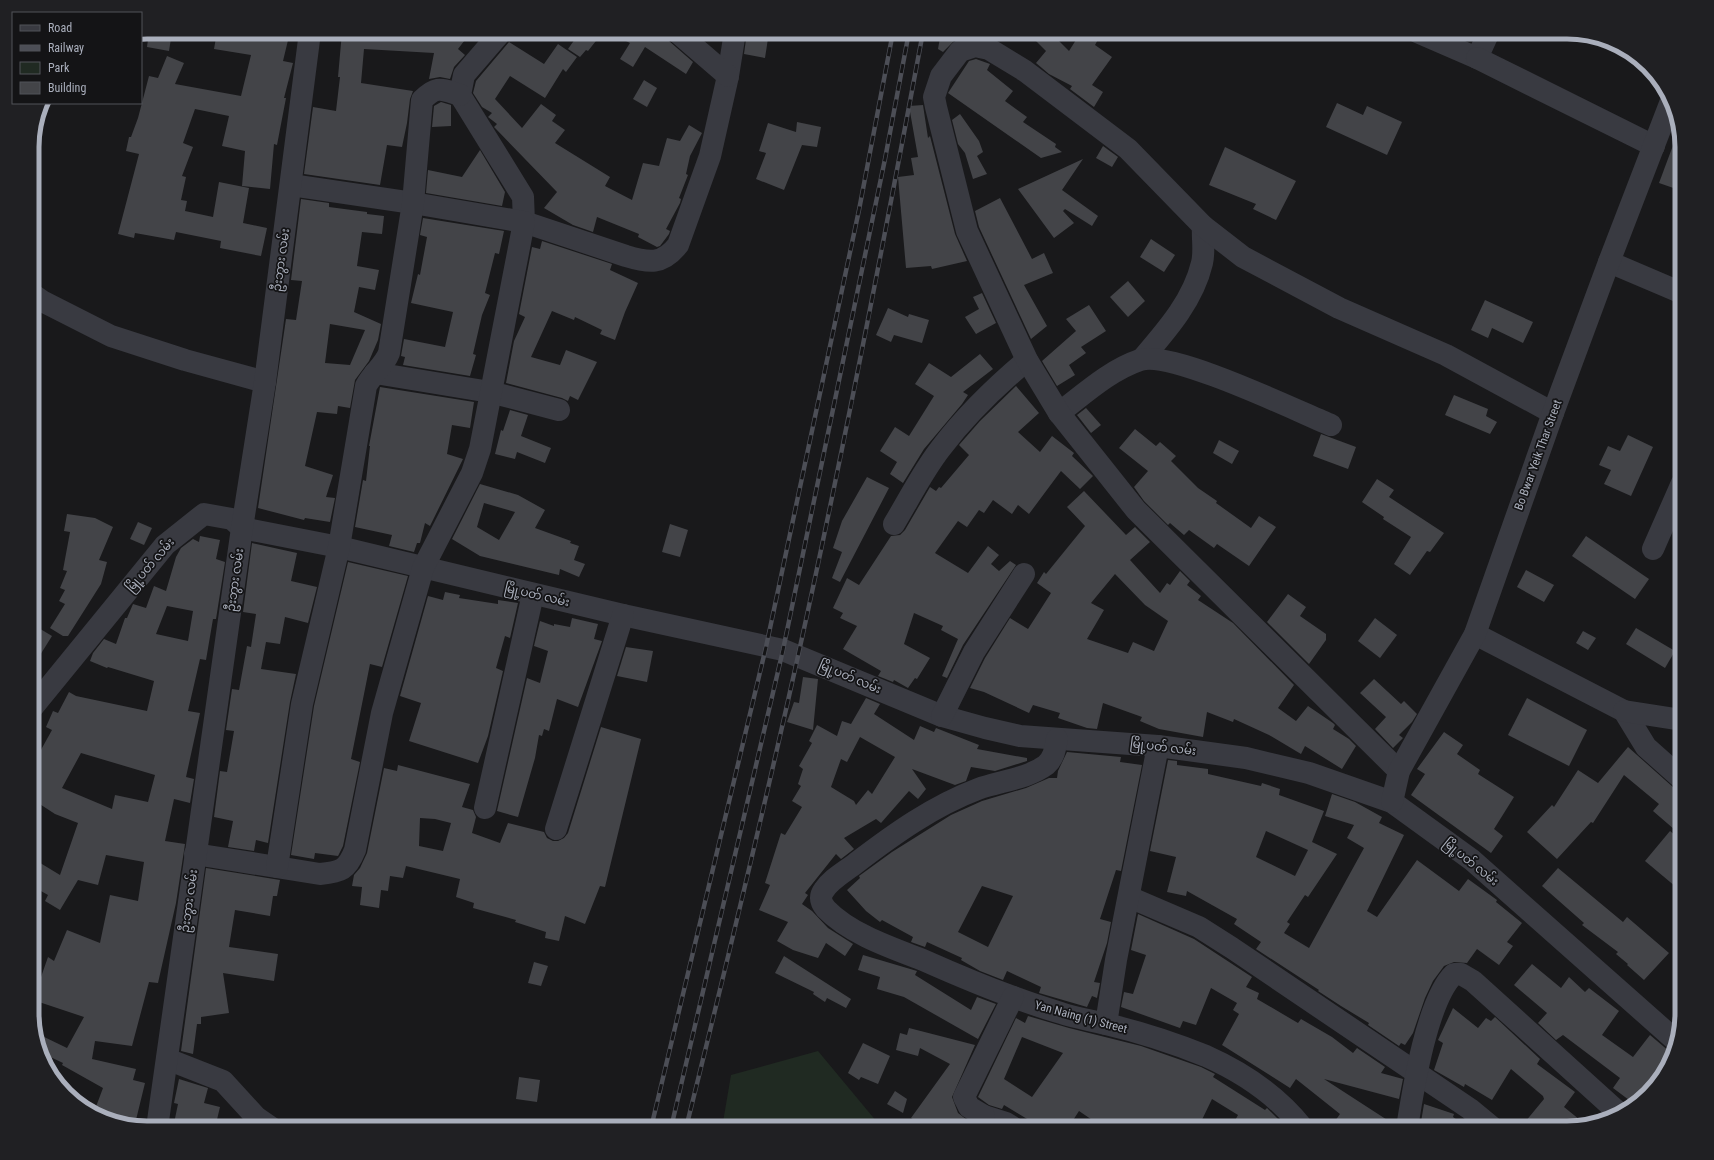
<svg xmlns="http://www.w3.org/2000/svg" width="1714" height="1160" font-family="'Roboto Condensed','Noto Sans Myanmar',sans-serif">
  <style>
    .green { fill: #202a22 }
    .building { fill: #434448; fill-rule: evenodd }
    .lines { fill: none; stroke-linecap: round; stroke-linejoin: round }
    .minor { stroke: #393a41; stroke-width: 22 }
    .rail-casing { stroke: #4c4e56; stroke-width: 4.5 }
    .rail { stroke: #141416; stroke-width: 3; stroke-dasharray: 9; stroke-linecap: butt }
    .labels { text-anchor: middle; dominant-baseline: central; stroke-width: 3.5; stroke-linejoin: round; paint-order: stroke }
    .street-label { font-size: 12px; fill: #aaafbc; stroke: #141416 }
    .rim { fill: none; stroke: #aaafbc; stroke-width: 5 }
  </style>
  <rect width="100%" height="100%" fill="#19191b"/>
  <path class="green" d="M818 1051 882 1128H722L731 1075Z"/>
  <g class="building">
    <path d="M149 32H172L169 51 147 47Z"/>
    <path d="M217 32H290L283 61 293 63 284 98H286L277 145 274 144 270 189 242 186 245 151 222 146 229 116 195 109 183 143 193 147 182 176 186 177 181 200 187 201 185 211 213 217 219 182 249 188 243 223 267 228 261 256 220 248 221 241 176 232 174 240 135 233 134 238 118 234 139 154 126 151 129 137H131L138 118 149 76 158 78 167 56 184 63 175 84 241 96 251 55 214 49Z"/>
    <path d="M342 32H471L458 49 465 55 454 67 450 79 440 77 429 79 434 53 364 49 361 83 413 91 410 99 407 123 402 147 387 145 380 185 304 174 313 107 336 111 340 77H338Z"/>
    <path d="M580 32H603L588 51 586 50 580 57 568 49Z"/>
    <path d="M608 32H665L669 41 693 62 686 74 645 47 633 67 620 59 630 43Z"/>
    <path d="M696 32H712L707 41Z"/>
    <path d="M747 32H769L765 58 744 54Z"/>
    <path d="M941 32H957L955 40 943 52 938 49Z"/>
    <path d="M1027 32H1050L1069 51 1081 32H1102L1095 45 1112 57 1092 85 1103 92 1094 107 1070 89 1072 86 1049 74 1036 63 1046 51Z"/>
    <path d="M509 42 544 64 558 44 577 57 566 72 563 69 545 98 510 76 495 99 522 128 541 104 556 115 552 121 565 130 555 143 610 177 605 186 632 200 643 163 659 166 667 138 680 141 689 125 702 133 690 156 686 174 688 175 679 198 681 199 680 203 666 229 670 231 669 234 660 246 657 247 638 237 639 234 597 217 593 232 573 225 544 208 557 192 496 129 494 127 497 124 488 117 492 113 482 107 473 93 476 81Z"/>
    <path d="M976 59 990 64 987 70 1013 91 1005 101 1027 117 1023 122 1056 144 1055 147 1062 152 1041 158 948 93 969 61Z"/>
    <path d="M644 80 657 88 647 107 633 99Z"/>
    <path d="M441 102 451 105V126L432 127 434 106Z"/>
    <path d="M1337 103 1363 115 1367 106 1402 122 1387 155 1326 127Z"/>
    <path d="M923 105 928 138 930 136 955 234 967 261 932 269 931 266 906 268 898 177 914 175 911 158 918 157 909 106Z"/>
    <path d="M960 114 979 141 983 152 977 156 987 174 973 179 965 153 958 144 952 120Z"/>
    <path d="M797 122 821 127 817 147 802 145 784 190 756 179 766 153 759 151 768 123 796 132Z"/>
    <path d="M1678 132 1682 147V191L1659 183Z"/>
    <path d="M1103 146 1118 157 1112 167 1096 158Z"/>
    <path d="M1225 147 1296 181 1276 220 1253 209 1256 204 1209 185Z"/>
    <path d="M480 150 505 192 502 206 426 193 428 170 462 177Z"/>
    <path d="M1083 159 1062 190 1098 216 1092 226 1065 209 1063 211 1074 223 1054 238 1018 189Z"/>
    <path d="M1000 198 1032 259 1044 253 1053 273 1024 285 1047 326 1031 339 979 227 975 211Z"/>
    <path d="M301 199 329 203V207L367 212V214L384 216 382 234 362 232 357 266 379 270 375 290 359 287 354 312 381 324 378 340 369 361 355 380 350 408 338 406 337 414 317 412 305 466 333 475 326 497 335 498 330 522 305 518 304 520 258 508 286 319 296 320 302 281 291 280ZM330 324 365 330 350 365 325 363Z"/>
    <path d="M423 218 504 231 499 254 495 253 485 293 490 295 482 315 473 354 476 355 470 376 403 365 405 357 401 356 404 339 445 347 453 312 411 303 418 274 420 275 427 237 420 235Z"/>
    <path d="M1151 239 1175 255 1164 272 1140 257Z"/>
    <path d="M542 241 612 264 610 270 638 283 625 312 615 340 600 334 602 330 575 317 574 320 552 311 531 357 560 365 566 350 597 362 578 400 570 396 568 401 562 398 506 383 514 341 525 317 519 314 532 247 540 249Z"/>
    <path d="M1128 281 1145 301 1128 317 1110 297Z"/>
    <path d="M982 293 996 323 976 334 965 317 979 309 973 297Z"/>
    <path d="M1485 300 1533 322 1523 343 1492 328 1488 338 1471 330Z"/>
    <path d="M1089 305 1106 331 1081 347 1086 353 1069 365 1075 375 1057 386 1042 361 1076 331 1066 319Z"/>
    <path d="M888 308 908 317 909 314 929 320 922 343 894 335 891 342 876 335Z"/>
    <path d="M980 354 993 369 963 392 968 395 962 404 924 449 903 483 890 474 897 462 880 451 895 427 909 436 934 396 915 384 929 363 951 377Z"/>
    <path d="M1016 386 1039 413 1018 432 1040 452 1052 436 1074 453 1072 456 1093 476 1080 489 1061 471 1029 514 1018 505 1012 514 993 500 984 513 979 510 967 527 958 521 935 553 968 573 988 546 999 555 991 564 999 571 1010 561 1016 565 963 645 947 678 942 676 958 639 941 630 943 626 914 613 904 644 930 658 917 679 915 678 908 688 894 680 893 682 878 676 881 671 843 649 857 626 840 618 843 613 833 608 847 578 859 585 891 536 900 535 905 530 930 487 936 491 939 487 941 488 969 455 959 445 980 421Z"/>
    <path d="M380 387 474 402 470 428 452 425 447 454 463 459 430 526 425 523 420 543H417L414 552 389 546 392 535 355 527 363 480 366 481 370 446H369Z"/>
    <path d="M1454 395 1488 409 1486 416 1497 422 1490 434 1445 415Z"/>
    <path d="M1086 408 1101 425 1091 433 1077 415Z"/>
    <path d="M510 410 528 415 521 436 551 448 545 463 517 452 515 459 495 454 501 430 503 431Z"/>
    <path d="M1135 429 1156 446 1160 442 1176 456 1171 461 1198 488 1217 501 1216 503 1251 528 1259 516 1276 527 1249 566 1217 544 1214 548 1189 530 1184 535 1170 523 1168 525 1144 501 1134 487 1148 471 1119 448Z"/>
    <path d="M1321 434 1356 447 1348 469 1313 456Z"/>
    <path d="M1628 435 1653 447 1631 496 1604 484 1611 470 1599 465 1608 446 1620 451Z"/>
    <path d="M1219 440 1239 451 1232 464 1213 453Z"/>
    <path d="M867 477 889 488 840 582 832 578 842 552 833 548 842 521Z"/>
    <path d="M1377 479 1394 490 1389 497 1444 533 1430 552 1427 551 1410 575 1394 564 1411 537 1383 519 1384 517 1362 502Z"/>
    <path d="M480 484 518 495 545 510 535 528 571 541 570 543 579 546 574 560 585 564 579 577 560 569 559 575 480 556 452 539ZM484 503 515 512 499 540 477 527Z"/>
    <path d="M1084 491 1126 535 1135 527 1150 542 1130 560 1160 593 1167 583 1170 585 1180 571 1190 581 1187 585 1201 596 1198 600 1233 623 1294 685 1278 708 1296 721 1308 706 1333 723 1335 725 1333 729 1349 739 1356 746 1342 769 1305 746 1301 754 1269 735 1234 719 1233 722 1207 712 1203 737 1159 729 1140 721 1142 717 1103 703 1097 729 1087 728 1058 718 1060 713 1033 705 1029 713 984 692 970 688 985 658 1010 618 1028 629 1051 593 1037 583 1044 572 1046 574 1085 526 1067 507ZM1115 574 1145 605 1168 621 1154 651 1133 642 1128 653 1087 639 1104 610 1091 603Z"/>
    <path d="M67 514 95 518 113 527 99 560 107 562 101 584 68 636H63L50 628 65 604 59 601 65 590 60 588 67 571 63 570 70 532 64 531Z"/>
    <path d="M138 522 152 528 144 545 130 539Z"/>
    <path d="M670 524 688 530 680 557 662 552Z"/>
    <path d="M200 536 220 540 216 559 225 562 216 619H213L206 660 200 659 188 711 200 713 186 777 194 779 190 803 174 799 165 841 185 844 176 903 158 983 149 982 132 1046 95 1041 92 1059 136 1069 133 1080 145 1083 135 1124 94 1112 103 1088 62 1065 63 1063 42 1053 36 1033 67 1048 84 1017 33 1000 48 957 54 961 67 930 100 943 110 895 138 901 144 862 106 855 98 885 78 880 60 910 45 901 48 895 32 886V858L60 875 78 823 55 814 32 799V766L52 730 46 727 53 711 58 713 69 692 76 696 147 711 154 681 108 667 107 668 90 661 93 653 104 639 116 644 125 618H127L133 604 146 608 154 586 166 591 176 557 181 548 193 539 199 542ZM167 606 193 611 188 641 156 634ZM81 753 155 775 148 802 115 795 112 809 62 788Z"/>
    <path d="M1586 536 1649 579 1635 599 1572 556Z"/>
    <path d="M252 543 297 553 291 581 317 587 308 623 285 617 280 644 266 642 261 669 296 674 290 702 268 843 256 840 254 851 228 847 233 821 214 817 220 771 227 772 234 731 226 730 232 689 239 690 247 646 251 647 256 614 243 612Z"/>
    <path d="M348 562 408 576 382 667 370 664 351 759 360 762 343 846 338 856 315 853 314 859 291 855 314 706Z"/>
    <path d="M1526 570 1554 585 1544 602 1517 587Z"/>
    <path d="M445 592 460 595 459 598 498 604V600L518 603 510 638 505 636 496 668 503 671 488 736 478 763 409 741 421 703 400 696 428 596 443 600Z"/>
    <path d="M1288 594 1306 607 1300 616 1326 634V640L1309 664 1267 622Z"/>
    <path d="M572 618 598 624 594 639 602 641 578 707 557 699 549 731 544 729 542 736 539 735 535 758 518 817 497 811 527 678 540 683 548 651 534 646 540 621 554 626V624L570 627Z"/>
    <path d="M1375 618 1397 635 1380 658 1358 641Z"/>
    <path d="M32 624 52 636 32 668Z"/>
    <path d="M1636 628 1675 651 1665 668 1626 644Z"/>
    <path d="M1583 631 1596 638 1588 650 1576 643Z"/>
    <path d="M626 647 653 651 647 682 617 676Z"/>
    <path d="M803 677 818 679 813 730 787 722 794 702 799 703Z"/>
    <path d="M1374 679 1401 704 1404 701 1417 714 1412 722 1399 735 1403 738 1393 748 1375 729 1386 717 1360 693Z"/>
    <path d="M866 698 880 704 874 714 914 740 920 726 934 732 936 728 979 745 977 749 1027 758V761L995 771 971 767 966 781 955 785 912 769 926 789 918 799 909 791 881 823 876 819 844 838 854 849 841 859 836 854 805 893 808 895 802 904 812 911 828 928 853 944 845 956 826 943 818 958 793 950 777 941 788 922 759 910 770 885 765 883 781 833 785 835 802 807 792 801 801 786 798 784 803 769 799 766 812 743 809 741 817 725 837 736 842 721 851 724ZM860 737 895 757 872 794 868 790 856 805 854 801 831 787 841 759 847 762Z"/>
    <path d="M1527 698 1587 730 1569 766 1508 735Z"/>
    <path d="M601 727 641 739 605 887 600 886 585 924 565 916 559 941 545 938 546 932 515 922 516 920 473 908 474 903 456 897 460 879 406 866 403 878 390 876 388 891 381 890 379 908 360 905 362 887 352 886 354 875 360 868 367 853 384 768 397 771 398 765 470 784 462 807 473 810 476 817 472 833 500 843 508 823 544 832 547 838 553 841H558L564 838 568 833ZM420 818 435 819 451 823 443 851 419 846Z"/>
    <path d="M1444 732 1463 745 1457 754 1480 770 1478 774 1514 797 1494 829 1503 836 1491 853 1411 795 1425 774 1417 769Z"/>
    <path d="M1628 747 1674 788 1682 793V836L1653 811 1659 804 1624 775 1593 823 1591 822 1557 859 1527 832 1552 805 1554 807 1578 770 1598 783Z"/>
    <path d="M1067 752 1121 757 1120 762 1142 765 1121 871 1116 870 1100 919 1111 922 1107 943 1094 982 1100 983 1097 998 1092 996 1087 1007 1039 993 1041 987 1007 971 1003 980 980 971 961 960 962 958 927 942 925 947 911 942 913 937 882 920 880 922 866 911 847 890 860 878 859 876 892 852 951 815 982 801 1026 788 1049 778H1057L1058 771ZM982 886 1013 896 988 947 958 932Z"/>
    <path d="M1168 760 1177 761V765L1208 769V774L1261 786 1262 783 1280 789 1279 795 1324 811 1312 842 1337 854 1308 897 1305 895 1287 922 1290 924 1284 933 1309 948 1364 848 1347 838 1354 825 1325 816 1332 794 1355 802 1382 817 1379 823 1404 835 1367 911 1377 917 1417 860 1459 891 1468 879 1497 900 1496 902 1522 923 1507 942 1513 946 1499 965 1477 949 1467 963 1454 962 1444 966 1433 981 1425 998 1413 1033 1405 1045 1401 1043 1399 1046 1368 1025 1369 1023 1341 1006 1318 991 1319 990 1256 949 1261 942 1234 924 1237 919 1187 891 1186 896 1167 892 1176 857 1150 851ZM1266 831 1308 850 1295 876 1256 857Z"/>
    <path d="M1670 831 1682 841V892L1645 861Z"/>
    <path d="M206 868 280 880 277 896H273L270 916 235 910 229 947 278 954 274 981 223 973 229 1013 201 1017V1024H197L193 1054 181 1051Z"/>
    <path d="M1558 868 1623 922 1627 917 1669 953 1644 980 1627 965 1628 964 1616 954 1618 952 1582 925 1584 923 1542 886Z"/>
    <path d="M1138 914 1194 939 1252 977 1246 987 1259 993 1257 999 1298 1023 1301 1019 1332 1037 1353 1053 1357 1048 1385 1067 1381 1073 1403 1079 1399 1099 1324 1079 1395 1125V1128H1330L1340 1114 1296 1079 1290 1088 1222 1045 1239 1014 1233 1010 1237 1003 1211 988 1196 1025 1183 1021 1180 1028 1121 1007 1124 992 1133 994 1146 955 1131 950Z"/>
    <path d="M863 955 917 971 915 975 971 1010 977 997 996 1004 978 1039 904 997 877 989 880 977 858 970Z"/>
    <path d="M784 956 851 999 846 1008 827 998 825 1002 813 994 814 992 775 973Z"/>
    <path d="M534 962 548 966 541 986 528 983Z"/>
    <path d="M1532 964 1561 988 1569 977 1585 992 1589 988 1619 1011 1602 1035 1633 1057 1650 1035 1670 1052 1666 1064 1633 1103 1613 1088 1620 1078 1563 1035 1556 1040 1538 1023 1547 1013 1514 985Z"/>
    <path d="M1453 1008 1478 1028 1486 1018 1491 1021 1495 1017 1540 1059 1537 1064 1575 1092 1564 1107 1585 1124 1567 1128H1520L1544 1099 1543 1096 1511 1069 1492 1100 1465 1084 1464 1087 1434 1070 1443 1043 1438 1040Z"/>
    <path d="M1028 1016 1069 1028 1141 1046 1201 1067 1215 1074 1213 1077 1265 1110 1267 1108 1287 1128H1231L1238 1115 1212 1099 1198 1128H1179L1169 1123 1166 1128H1104L1079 1111 1068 1128H1042L1004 1105 1002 1109 989 1105 978 1097 1016 1018 1025 1023ZM1022 1037 1063 1053 1032 1097 1004 1079Z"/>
    <path d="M909 1028 975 1045 952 1097 958 1113 971 1123V1128H928L911 1118 950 1064 920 1048 918 1056 896 1050 900 1033 907 1035Z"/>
    <path d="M863 1043 890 1056 878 1084 861 1077 859 1080 848 1073Z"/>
    <path d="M519 1077 540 1080 537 1102 516 1099Z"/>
    <path d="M179 1079 208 1088 204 1103 220 1107 215 1128H173L178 1104 174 1103Z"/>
    <path d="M895 1091 907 1099 903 1113 887 1104Z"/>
    <path d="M1424 1104 1454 1114 1453 1117 1468 1128H1420Z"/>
  </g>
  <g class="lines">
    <g class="minor">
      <path d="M501 32 464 75 460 95 523 197 524 222 626 256C649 263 662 265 678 245L710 156 728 76 735 32"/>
      <path d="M677 32 728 76"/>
      <path d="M1417 32 1477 58 1489 32"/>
      <path d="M1477 58 1654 146"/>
      <path d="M1609 262 1682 293"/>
      <path d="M32 294 42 301 111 336 185 360 265 382"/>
      <path d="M1142 359C1166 331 1193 301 1202 263 1205 251 1202 237 1203 226"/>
      <path d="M375 373 490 392 559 410"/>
      <path d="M1059 413C1084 394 1110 370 1140 360 1171 350 1297 411 1331 425"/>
      <path d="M894 524C909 499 923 471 941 448 966 415 995 387 1027 360"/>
      <path d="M1653 549 1682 483"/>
      <path d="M1475 634 1624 711 1646 747 1682 779"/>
      <path d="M32 708 165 545 204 514 232 519 242 528 339 547 623 615 783 650 942 716 985 728 1020 736 1158 746 1246 758 1309 773 1392 802 1472 860 1674 1039"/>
      <path d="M1624 711 1682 720"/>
      <path d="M942 716 974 652 1024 574"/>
      <path d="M1057 739C1055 749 1054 758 1046 765 1027 779 1000 781 978 789 933 806 894 834 856 863 846 871 831 879 824 890 819 897 821 903 826 909 850 934 892 948 923 960 968 980 1013 999 1061 1013 1075 1018 1091 1020 1106 1024 1140 1032 1174 1043 1206 1056 1244 1073 1277 1095 1303 1128"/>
      <path d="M1399 771 1136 510 1059 413 1027 360 967 231 936 107 934 97 941 76 960 51 975 46 989 49 1025 71 1128 149 1203 226 1243 257 1339 308 1446 355 1553 413"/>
      <path d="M1392 802 1399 771 1475 634 1553 413 1609 262 1671 101"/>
      <path d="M485 808 533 594"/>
      <path d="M556 829 623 615"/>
      <path d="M195 854 320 874C341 872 347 870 355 850L382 713 423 568 472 473 480 449 524 222 413 203 291 185"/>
      <path d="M277 867 302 704 339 547 366 386C372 374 384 366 389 353L413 203 422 100C437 85 441 89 460 95"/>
      <path d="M1129 897 1199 927 1232 948 1470 1109 1493 1128"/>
      <path d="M1106 1024 1116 960 1158 746"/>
      <path d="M167 1059 223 1081 256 1117 272 1128"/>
      <path d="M984 1116 1006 1123 1014 1128"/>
      <path d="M157 1128 242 528 265 382 310 32"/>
      <path d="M983 1128 984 1116 969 1107 964 1097 1013 997"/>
      <path d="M1407 1128C1413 1090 1427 1000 1454 974H1461L1473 981 1620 1114"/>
    </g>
    <defs>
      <g id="rail">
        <path d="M651 1128 766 647 859 210 893 32"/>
        <path d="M671 1128 783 650 885 159 909 32"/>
        <path d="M686 1128C725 971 763 814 798 656 844 449 884 241 923 32"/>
      </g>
    </defs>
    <use href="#rail" class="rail-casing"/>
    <use href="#rail" class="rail"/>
  </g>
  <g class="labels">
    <g class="street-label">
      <text transform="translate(281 260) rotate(-82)">ဦးဘွား လမ်း</text>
      <text transform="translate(1538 455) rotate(-70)">Bo Bwar Yeik Thar Street</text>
      <text transform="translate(150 565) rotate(-49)">မြို့ပတ် လမ်း</text>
      <text transform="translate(235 580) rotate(-82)">ဦးဘွား လမ်း</text>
      <text transform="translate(537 595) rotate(13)">မြို့ပတ် လမ်း</text>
      <text transform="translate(850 677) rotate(23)">မြို့ပတ် လမ်း</text>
      <text transform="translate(1163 747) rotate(7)">မြို့ပတ် လမ်း</text>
      <text transform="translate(1471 862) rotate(39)">မြို့ပတ် လမ်း</text>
      <text transform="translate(189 901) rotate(-82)">ဦးဘွား လမ်း</text>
      <text transform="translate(1081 1017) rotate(15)">Yan Naing (1) Street</text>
    </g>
  </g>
  <path d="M0 0H1714V1160H0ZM147 39H1567A108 108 0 0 1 1675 147V1013A108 108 0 0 1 1567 1121H147A108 108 0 0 1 39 1013V147A108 108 0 0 1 147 39Z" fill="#202023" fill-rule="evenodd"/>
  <path class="rim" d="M147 39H1567A108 108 0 0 1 1675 147V1013A108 108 0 0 1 1567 1121H147A108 108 0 0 1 39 1013V147A108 108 0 0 1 147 39Z"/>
  <rect x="12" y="12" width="130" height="92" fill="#141416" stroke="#505258"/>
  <rect x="20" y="25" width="20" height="6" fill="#393a41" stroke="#505258"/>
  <text x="48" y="32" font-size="12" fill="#aaafbc">Road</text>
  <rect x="20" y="45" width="20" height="6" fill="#4c4e56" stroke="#505258"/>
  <text x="48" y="52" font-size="12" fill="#aaafbc">Railway</text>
  <rect x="20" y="62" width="20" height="12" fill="#202a22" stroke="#505258"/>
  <text x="48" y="72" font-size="12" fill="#aaafbc">Park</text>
  <rect x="20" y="82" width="20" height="12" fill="#434448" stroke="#505258"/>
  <text x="48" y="92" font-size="12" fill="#aaafbc">Building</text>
</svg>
